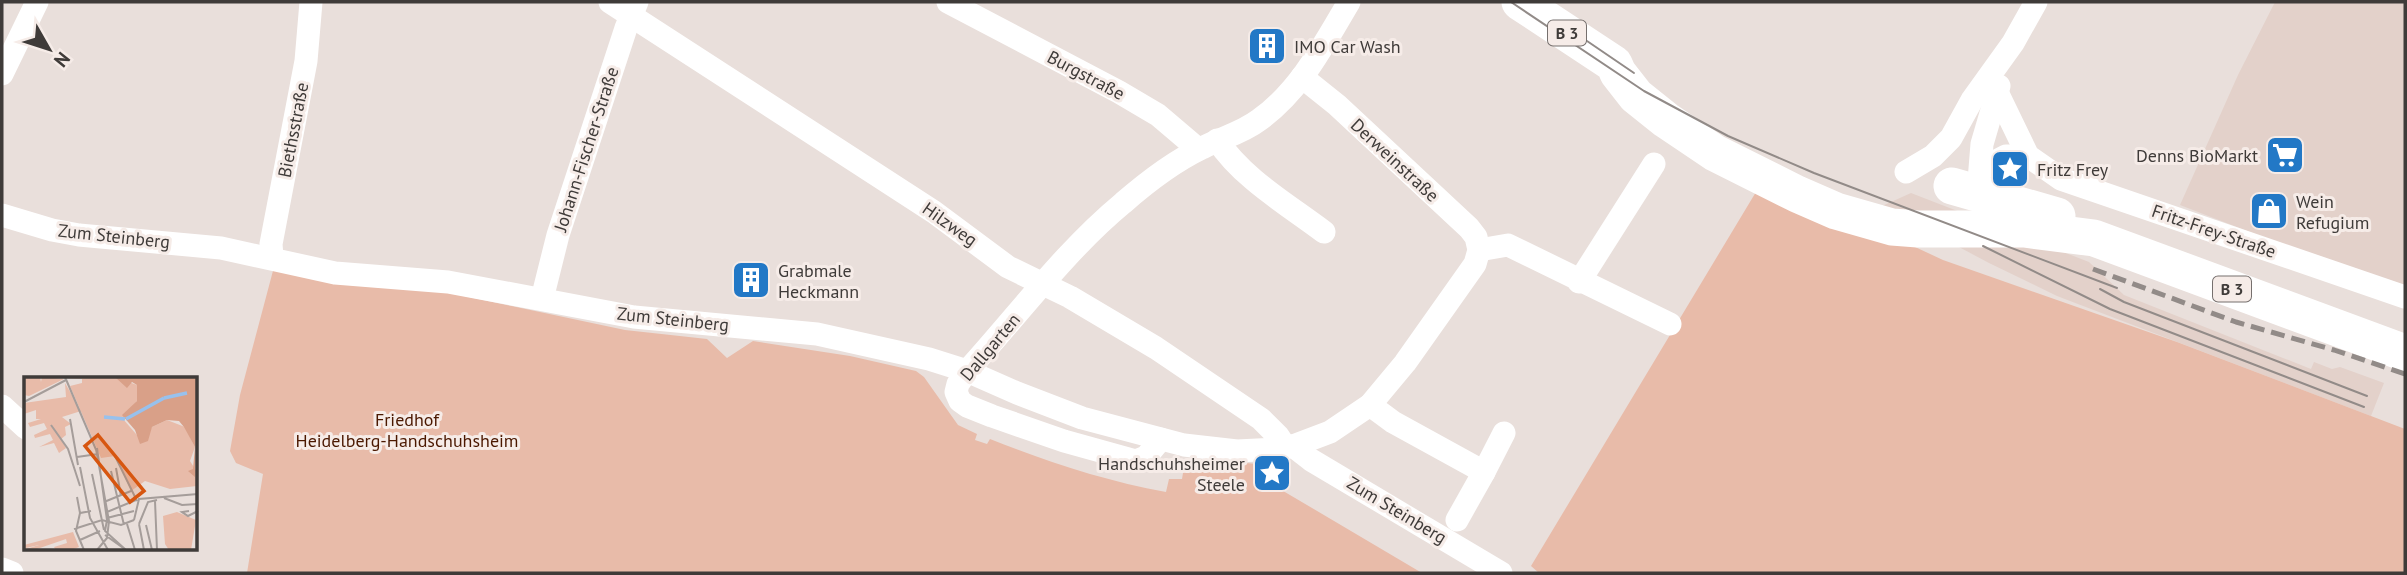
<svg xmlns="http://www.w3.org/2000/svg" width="2407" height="575" font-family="'PT Sans',sans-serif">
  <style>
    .built { fill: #e3d1ca }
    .green { fill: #e8bba9 }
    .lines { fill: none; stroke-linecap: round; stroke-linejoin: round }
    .street { stroke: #fff; stroke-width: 23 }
    .primary { stroke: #fff; stroke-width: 37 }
    .tram { stroke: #928b88; stroke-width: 2 }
    .rail { stroke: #928b88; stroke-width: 5; stroke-dasharray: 14 7; stroke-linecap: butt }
    .labels { text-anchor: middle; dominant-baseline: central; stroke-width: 6; stroke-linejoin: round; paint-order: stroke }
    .shield { fill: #f6ece8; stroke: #76706e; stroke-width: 2 }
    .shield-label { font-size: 16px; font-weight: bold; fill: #3f3b39 }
    .poi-label { font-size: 18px; fill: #3f3b39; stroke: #f6ece8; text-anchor: start }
    .street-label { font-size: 18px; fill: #3f3b39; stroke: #f6ece8 }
    .park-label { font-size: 18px; fill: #4b1800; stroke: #f6ece8 }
    .inset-river { fill: none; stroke: #98c1ed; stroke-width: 3.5 }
    .inset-road { fill: none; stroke: #a59d9a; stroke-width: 2 }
    .view { fill: #d75610; fill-opacity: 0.15; stroke: #d75610; stroke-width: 3.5 }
    .inset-edge { fill: none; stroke: #3f3b39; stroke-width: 3.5 }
  </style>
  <rect width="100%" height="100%" fill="#e9dfdb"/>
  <g class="built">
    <path d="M2275 2H2405V292L2180 205 2238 75Z"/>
    <path d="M1911 193 2089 262 2124 295 2311 369 2314 362 2332 369 2340 367 2384 383 2371 416 2057 296 1989 263 1882 206Z"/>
  </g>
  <g class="green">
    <path d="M1765 177 1943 260 2177 342 2405 429V573H1539L1531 566Z"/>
    <path d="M274 267 417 286 625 330 707 339 727 358 753 341 850 356 916 371 924 377 958 425 977 434 975 440 987 444 990 439C1048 462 1105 481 1166 492L1169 479H1182L1184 467 1201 460 1259 464 1263 479 1422 573H247L263 474 236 463 230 451 240 395Z"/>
  </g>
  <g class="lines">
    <g class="street">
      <path d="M610 2 934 212 1008 267 1070 297 1156 348 1261 419 1278 436 1286 448"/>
      <path d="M948 2 1119 92 1158 115 1198 149"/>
      <path d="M2 74 37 2"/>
      <path d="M1997 92 2028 156 2061 179 2405 297"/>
      <path d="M1217 140C1243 179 1287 204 1324 232"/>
      <path d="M1981 169 2006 156H2028"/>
      <path d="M1906 172 1933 156 1951 138 1972 100 2013 43 2036 2"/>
      <path d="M1972 192 1979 181 1982 144 1999 86"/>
      <path d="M2 215 52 230 79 235 221 248 335 273 448 282 634 317 817 334 929 359 967 371 1017 393 1082 418 1184 445 1237 451 1275 449 1293 446 1330 432 1370 405 1405 363 1475 264 1479 250 1476 237 1469 228 1337 105 1302 77"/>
      <path d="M1479 250 1508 245 1670 324"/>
      <path d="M272 257 271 244 306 61 311 2"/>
      <path d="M1579 282 1654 164"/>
      <path d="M542 299 558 235 626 28 637 2"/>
      <path d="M1370 405 1393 422 1484 472 1457 520"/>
      <path d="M2 406 26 428"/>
      <path d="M1161 439 1146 457 1136 461 1064 441 992 416 967 406 960 401 956 392 958 384 967 371C1018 315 1065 251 1123 203 1147 182 1173 162 1202 148 1221 138 1242 133 1259 120 1300 91 1324 44 1349 2"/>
      <path d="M1293 446 1311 460 1501 573"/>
      <path d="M1484 472 1504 433"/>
      <path d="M2 569 12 573"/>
    </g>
    <g class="primary">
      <path d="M1520 2 1614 64 1618 73 1636 96 1666 120 1715 153 1797 194 1836 211 1892 227 1918 229H2024L2094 238 2405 353"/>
      <path d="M1952 186 2057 216"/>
    </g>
    <g class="tram">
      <path d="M1511 2 1644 91 1728 136 1814 173 2117 288"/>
      <path d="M1587 41 1634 73"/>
      <path d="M1983 246 2110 309 2364 407"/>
      <path d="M2100 289 2124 302 2367 396"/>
    </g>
    <path class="rail" d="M2093 269 2236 322 2334 350 2405 374"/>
  </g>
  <defs>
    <symbol id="building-square" viewBox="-11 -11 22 22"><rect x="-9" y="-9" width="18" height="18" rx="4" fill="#2278c6" stroke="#f6ece8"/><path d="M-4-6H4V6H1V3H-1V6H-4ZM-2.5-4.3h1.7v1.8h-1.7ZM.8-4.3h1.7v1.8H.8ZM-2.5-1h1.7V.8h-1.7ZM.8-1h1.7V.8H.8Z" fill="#fff"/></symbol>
    <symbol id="supermarket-square" viewBox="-11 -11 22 22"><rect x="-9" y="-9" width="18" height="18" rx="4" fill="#2278c6" stroke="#f6ece8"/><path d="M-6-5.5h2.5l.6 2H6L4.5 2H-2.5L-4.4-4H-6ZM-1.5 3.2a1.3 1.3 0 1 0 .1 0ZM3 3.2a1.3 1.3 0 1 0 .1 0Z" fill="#fff"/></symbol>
    <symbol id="sight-square" viewBox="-11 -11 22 22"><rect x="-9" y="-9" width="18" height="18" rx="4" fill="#2278c6" stroke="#f6ece8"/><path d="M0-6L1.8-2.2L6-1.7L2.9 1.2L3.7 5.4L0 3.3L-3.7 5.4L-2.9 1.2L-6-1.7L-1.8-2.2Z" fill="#fff"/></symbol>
    <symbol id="shop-square" viewBox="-11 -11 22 22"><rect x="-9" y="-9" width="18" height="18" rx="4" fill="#2278c6" stroke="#f6ece8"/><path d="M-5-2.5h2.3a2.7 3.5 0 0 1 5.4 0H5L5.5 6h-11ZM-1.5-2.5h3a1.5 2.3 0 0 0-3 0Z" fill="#fff"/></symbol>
  </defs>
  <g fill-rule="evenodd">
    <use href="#building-square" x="1245" y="24" width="44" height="44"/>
    <use href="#supermarket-square" x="2263" y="133" width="44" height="44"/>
    <use href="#sight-square" x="1988" y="147" width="44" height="44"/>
    <use href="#shop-square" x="2247" y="189" width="44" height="44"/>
    <use href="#building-square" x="729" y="258" width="44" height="44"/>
    <use href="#sight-square" x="1250" y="451" width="44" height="44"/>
  </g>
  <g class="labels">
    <g class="shield">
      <rect x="1548" y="20.5" width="38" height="25" rx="5"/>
      <rect x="2213" y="276.5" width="38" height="25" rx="5"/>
    </g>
    <g class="shield-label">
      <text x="1567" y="33">B 3</text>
      <text x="2232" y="289">B 3</text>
    </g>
    <g class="poi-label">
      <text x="1294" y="46">IMO Car Wash</text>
      <text x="2258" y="155" text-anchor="end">Denns BioMarkt</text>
      <text x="2037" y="169">Fritz Frey</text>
      <text x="2296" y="201">Wein<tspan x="2296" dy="21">Refugium</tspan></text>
      <text x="778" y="270">Grabmale<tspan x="778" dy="21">Heckmann</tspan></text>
      <text x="1245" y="463" text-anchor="end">Handschuhsheimer<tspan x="1245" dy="21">Steele</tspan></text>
    </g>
    <g class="street-label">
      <text transform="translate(1086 75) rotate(28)">Burgstraße</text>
      <text transform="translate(293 130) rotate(-79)">Biethsstraße</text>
      <text transform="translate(586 149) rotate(-72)">Johann-Fischer-Straße</text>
      <text transform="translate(1395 160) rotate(43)">Derweinstraße</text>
      <text transform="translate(950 224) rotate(35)">Hilzweg</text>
      <text transform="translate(2214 231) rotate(19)">Fritz-Frey-Straße</text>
      <text transform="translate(114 236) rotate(6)">Zum Steinberg</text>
      <text transform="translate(673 319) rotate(6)">Zum Steinberg</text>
      <text transform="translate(990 347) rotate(-50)">Dallgarten</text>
      <text transform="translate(1397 510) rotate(31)">Zum Steinberg</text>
    </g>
    <g class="park-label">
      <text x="407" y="419">Friedhof<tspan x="407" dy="21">Heidelberg-Handschuhsheim</tspan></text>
    </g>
  </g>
  <g transform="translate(24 377)">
    <rect width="173" height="173" fill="#e9dfdb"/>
    <path d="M0 0H16L17 5 18 0 40 2 5 19 0 18ZM91 0 113 8V24L99 42 119 65 128 50 143 43 161 50 171 70 166 84 173 95V109L146 112 121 104 107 114 91 79 77 81 46 9 58 6V2H43ZM41 6 57 34 38 40 47 47 41 50 42 58 37 62 42 71 35 76 30 66 15 70 29 63 26 57 11 61 10 58 23 52 20 46 6 50 4 46 17 42H12V33L0 37V26L42 20ZM153 135 172 143 167 173H145L141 167 139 139ZM49 155 55 170 47 173H32L30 170 43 166 42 162 10 173 2 172 15 168 2 171 0 168Z" fill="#e8bba9"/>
    <path d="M91 0H173L171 100 164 94 169 92 171 70 160 50 155 44 143 43 128 50 124 64 116 67 111 53 98 38 113 24V8L108 5 103 11Z" fill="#d9a088"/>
    <path class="inset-river" d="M140 21 163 16M80 40 101 42M102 42 140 21"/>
    <path class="inset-road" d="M41 0 73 75M0 25 42 3M46 42 54 88M27 48 44 72 56 109M73 71 83 143 81 154 102 173M72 72 85 144 83 161 73 173M91 79 113 124M53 80 74 77M56 90 66 141 84 173M92 91 97 119M87 94 100 148M68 97 80 153M53 120 56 136 67 134M140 121 158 128 174 127M131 124 133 173M80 125 107 114M165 134 158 135 164 139 174 134M83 135 112 123M56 136 52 154 60 173M83 141 110 134M110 143 115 122 174 117M103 147 111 173M115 147 124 125 133 123M115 147 120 173M122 148 128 173M50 152 78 143 97 148 110 143M81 158 102 173M56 163 76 154"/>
    <path class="view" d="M74 58 120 114 106 125 61 69Z"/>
    <rect width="173" height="173" class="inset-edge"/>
  </g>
  <rect width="2407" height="575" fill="none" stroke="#3f3b39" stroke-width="7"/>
  <g transform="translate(49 49) rotate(129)" stroke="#f6ece8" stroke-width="5" paint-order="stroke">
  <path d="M0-5L12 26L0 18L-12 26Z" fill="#3f3b39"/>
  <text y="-10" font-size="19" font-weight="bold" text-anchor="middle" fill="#3f3b39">N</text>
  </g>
</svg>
